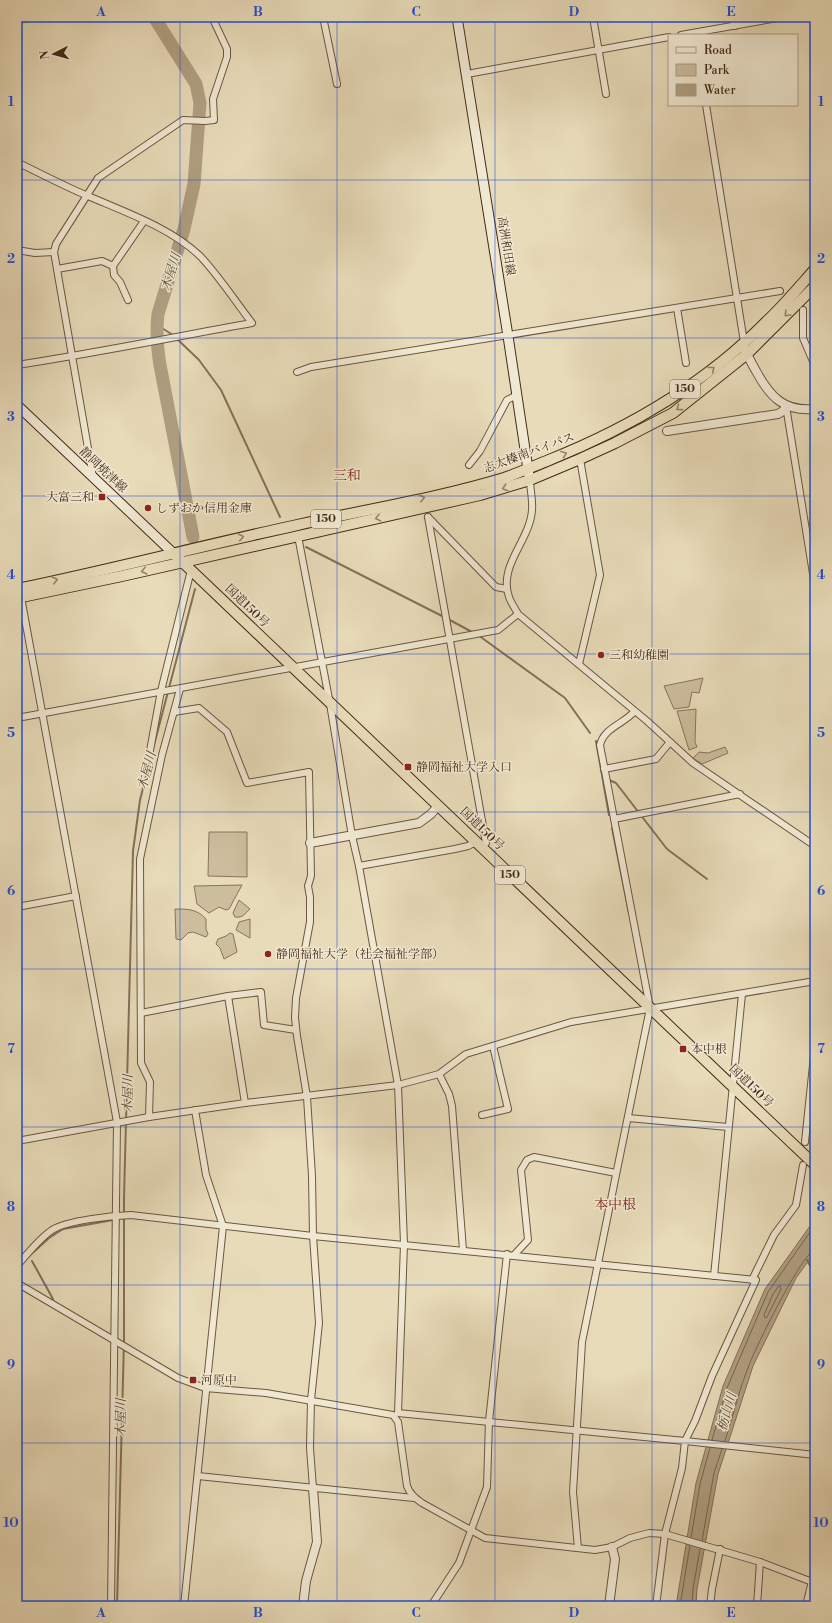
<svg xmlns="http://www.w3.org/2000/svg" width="832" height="1623" font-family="'Libre Bodoni','Noto Serif JP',serif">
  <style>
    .green { fill: #ccbd9d; stroke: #88745a }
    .water { fill: #b09f82; stroke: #847157 }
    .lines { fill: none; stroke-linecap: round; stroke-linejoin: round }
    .shore { stroke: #7a654c; stroke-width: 1 }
    .stream { stroke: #847157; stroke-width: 2 }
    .river { stroke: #b09f82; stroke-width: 13 }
    .minor-casing { stroke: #6c573f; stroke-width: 8 }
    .tertiary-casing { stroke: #6c573f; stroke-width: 10 }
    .secondary-casing { stroke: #432b16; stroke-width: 11 }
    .trunk-casing { stroke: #432b16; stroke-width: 12 }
    .minor { stroke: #f0e8d2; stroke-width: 6 }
    .tertiary { stroke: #f0e8d2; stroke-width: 8 }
    .secondary { stroke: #f0e8d2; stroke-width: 9 }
    .trunk { stroke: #e8dbb9; stroke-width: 10 }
    .oneway { stroke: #968368 }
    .grid { fill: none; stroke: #1d4ed8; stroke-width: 1; stroke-opacity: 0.55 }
    .poi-dot { fill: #8f2418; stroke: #f0e8d2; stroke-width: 1.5 }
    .labels { text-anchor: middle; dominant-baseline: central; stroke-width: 3; stroke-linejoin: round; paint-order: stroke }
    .shield { fill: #f0e8d2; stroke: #77644e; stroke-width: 1 }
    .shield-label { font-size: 11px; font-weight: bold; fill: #432b16 }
    .street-label { font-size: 12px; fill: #432b16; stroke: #f0e8d2 }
    .poi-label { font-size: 12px; fill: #432b16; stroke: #f0e8d2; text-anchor: start }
    .water-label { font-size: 13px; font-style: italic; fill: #5e4831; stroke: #f0e8d2 }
    .quarter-label { font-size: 14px; fill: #7a1f14; stroke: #f0e8d2 }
    .neatline { fill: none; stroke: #1d4ed8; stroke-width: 1.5 }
    .grid-label { font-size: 13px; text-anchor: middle; font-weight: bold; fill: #1d4ed8 }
  </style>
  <rect width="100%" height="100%" fill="#e8dbb9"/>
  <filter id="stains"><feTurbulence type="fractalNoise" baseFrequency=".005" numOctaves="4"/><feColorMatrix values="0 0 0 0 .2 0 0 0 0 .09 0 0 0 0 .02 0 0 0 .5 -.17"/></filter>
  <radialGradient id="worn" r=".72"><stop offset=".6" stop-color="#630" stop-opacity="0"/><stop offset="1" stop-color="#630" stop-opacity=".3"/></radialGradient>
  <g class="green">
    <path d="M703 678 699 693 692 692 689 707 674 709 664 686Z"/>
    <path d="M696 709 695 742 697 747 689 750 677 711Z"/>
    <path d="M725 747 728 753 702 764 693 758 699 752 708 753Z"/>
    <path d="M209 832H247V877L208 876Z"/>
    <path d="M242 885 229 909 226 910 219 907 209 913 197 904 194 886Z"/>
    <path d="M239 900 250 909C244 914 244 918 235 917L233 913Z"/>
    <path d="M175 909C188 909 197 909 206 919V929L208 934 206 937 193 932 188 933 181 940 176 939Z"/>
    <path d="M250 919V938L236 930 239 922Z"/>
    <path d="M230 933 233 934 237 952 224 959 220 948 216 944 218 939 226 936Z"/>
  </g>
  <path class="water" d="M815 1219V1252L796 1278 753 1366 718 1474 697 1589 696 1606H676L696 1483 723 1386 765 1289Z"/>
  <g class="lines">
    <g class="shore">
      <path d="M780 1286 781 1289 767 1317 765 1318 764 1315 773 1294 778 1287Z"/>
      <path d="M712 1440 727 1388 768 1292 815 1225"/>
      <path d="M725 1441C733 1416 739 1390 749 1365 755 1349 802 1252 815 1250"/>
      <path d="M691 1538 700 1484 710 1448"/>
      <path d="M702 1541 714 1473 722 1449"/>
      <path d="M680 1606 690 1545"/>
      <path d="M692 1606 693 1589 700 1549"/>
    </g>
    <g class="stream">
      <path d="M157 325 173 335 199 360 221 390 280 517"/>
      <path d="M306 547 444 617"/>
      <path d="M448 619 472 632"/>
      <path d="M478 635 565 698 590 733"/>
      <path d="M596 741 609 815"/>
      <path d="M154 745 195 589"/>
      <path d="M609 780 616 783 667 849 707 879"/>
      <path d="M612 828 629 913"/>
      <path d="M28 1257 49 1238 63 1229 113 1220"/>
      <path d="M807 1260 815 1275"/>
      <path d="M32 1261 53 1299"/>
      <path d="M117 1606 124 1341V1198L133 851 140 800 151 757"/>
    </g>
    <path class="river" d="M154 17 196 84 200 103 194 184 184 229 158 314C156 331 157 347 160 365L193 537"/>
    <defs>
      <g id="minor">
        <path d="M323 17 337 84"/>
        <path d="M593 17 606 94"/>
        <path d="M733 17 735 26"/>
        <path d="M17 20 34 17"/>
        <path d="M681 35 783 17"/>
        <path d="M467 74 669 37"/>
        <path d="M706 105 744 342"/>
        <path d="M17 162C41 174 64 186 88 196 125 212 171 228 200 256 219 276 235 301 252 323 174 337 96 353 17 365"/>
        <path d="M17 250 35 253 54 252"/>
        <path d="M57 269 102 261 113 266"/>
        <path d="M128 300 120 282 114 275 113 266 144 221"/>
        <path d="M677 308 686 363"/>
        <path d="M803 310V338L815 366"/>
        <path d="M297 372 311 367 780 291"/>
        <path d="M786 406 815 586"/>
        <path d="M469 465 480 451 507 400 517 395"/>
        <path d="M93 477 54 252 56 244 98 178 183 120 205 121 214 120 213 99 227 57V49L212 17"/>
        <path d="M530 480C530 489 533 500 532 510 530 541 498 565 509 597 511 603 515 608 518 614L647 721 693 763 815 846"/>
        <path d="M428 517 486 843 482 848"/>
        <path d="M428 517 496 587 507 589"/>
        <path d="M298 536 330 704 352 836 359 866 398 1085 404 1244 398 1413 685 1441 815 1455"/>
        <path d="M17 578 19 588"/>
        <path d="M21 597 117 1122 111 1606"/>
        <path d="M579 664 600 575 580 459"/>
        <path d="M174 712 199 708 227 732 247 783 309 772 311 876 308 886 310 897V922L296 998 295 1018 297 1036 307 1097 312 1176 313 1236 319 1323 311 1400 310 1448 313 1488"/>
        <path d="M17 718 498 630 518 614"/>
        <path d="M149 756 161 691 191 570"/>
        <path d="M604 769 656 759 670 742"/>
        <path d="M614 819 740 794"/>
        <path d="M359 866 455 849 468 846 476 842"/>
        <path d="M17 907 76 896"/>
        <path d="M228 996 245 1103"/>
        <path d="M141 1013 228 996 261 992 264 1025 296 1030"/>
        <path d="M439 1074 449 1094 452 1106 463 1250"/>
        <path d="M482 1115 508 1109 493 1046"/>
        <path d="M149 1117 150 1082 141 1063 140 859 162 755 180 689"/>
        <path d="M628 1118 728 1127"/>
        <path d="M17 1141 149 1117 245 1103 398 1085 439 1074 466 1054 571 1022 815 981"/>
        <path d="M805 1142 815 1046"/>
        <path d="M514 1255 528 1240 521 1170 527 1160 534 1157 616 1173"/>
        <path d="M17 1266C27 1254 39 1239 52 1230 68 1220 112 1216 131 1215L313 1236 756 1280 712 1376 695 1421 685 1441 682 1468 665 1534 656 1606"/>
        <path d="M714 1276 742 994"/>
        <path d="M752 1280 774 1235 796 1205 803 1165"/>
        <path d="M17 1283 178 1378 205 1388 266 1393 393 1415 398 1422 407 1486C410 1494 415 1498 422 1503L485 1538 595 1550 612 1547 630 1538 649 1533 665 1534 760 1562 815 1583"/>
        <path d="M198 1476 414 1498"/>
        <path d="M578 1548 573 1492 582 1342 650 1008 600 745C604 728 623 724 634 712"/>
        <path d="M184 1606 223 1226 206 1175 195 1110"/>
        <path d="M431 1606 459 1563 487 1487 489 1421 507 1254"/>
        <path d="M710 1606 712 1589 720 1549"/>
        <path d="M757 1606 760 1562"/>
        <path d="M806 1606 812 1581"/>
      </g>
      <g id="tertiary">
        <path d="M745 349C748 357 752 364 756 371 770 397 784 412 815 409"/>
        <path d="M667 431 778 414 783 411 786 406"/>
        <path d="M310 843 419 823 431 814 438 806"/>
        <path d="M303 1606 306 1581 317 1542 313 1488"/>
        <path d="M609 1606 615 1559 612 1547"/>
      </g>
      <g id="secondary">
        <path d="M457 17 508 336 529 476"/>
        <path d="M17 405 173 553"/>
      </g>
      <g id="trunk">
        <path d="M173 553 815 1165"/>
        <path d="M17 589C109 570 201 546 293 526 363 510 435 499 504 478 519 473 534 466 549 460 629 428 706 383 767 321 784 305 799 287 815 269"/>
        <path d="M17 598 122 576 480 495 530 480 580 459 615 443 673 413 747 354 815 286"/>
      </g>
    </defs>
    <use href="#minor" class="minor-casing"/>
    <use href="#tertiary" class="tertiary-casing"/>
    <use href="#secondary" class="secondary-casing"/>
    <use href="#trunk" class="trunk-casing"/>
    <use href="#minor" class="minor"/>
    <use href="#tertiary" class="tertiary"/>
    <use href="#secondary" class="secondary"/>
    <use href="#trunk" class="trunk"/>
  </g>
  <defs><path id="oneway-chevron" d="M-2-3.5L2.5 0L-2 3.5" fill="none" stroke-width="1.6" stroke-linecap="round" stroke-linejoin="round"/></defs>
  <g class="oneway">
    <use href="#oneway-chevron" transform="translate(787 314) rotate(135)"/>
    <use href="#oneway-chevron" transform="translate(712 369) rotate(-39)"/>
    <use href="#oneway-chevron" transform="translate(679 408) rotate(143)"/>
    <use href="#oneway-chevron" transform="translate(564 454) rotate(-22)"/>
    <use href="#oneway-chevron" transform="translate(505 488) rotate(162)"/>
    <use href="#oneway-chevron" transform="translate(422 498) rotate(-13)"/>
    <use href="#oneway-chevron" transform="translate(378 518) rotate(167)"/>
    <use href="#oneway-chevron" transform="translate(241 537) rotate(-13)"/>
    <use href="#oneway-chevron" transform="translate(144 571) rotate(167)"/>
    <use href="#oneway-chevron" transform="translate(55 580) rotate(-13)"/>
  </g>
  <path class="grid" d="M180 17V1606M337 17V1606M495 17V1606M652 17V1606M17 180H815M17 338H815M17 496H815M17 654H815M17 812H815M17 969H815M17 1127H815M17 1285H815M17 1443H815"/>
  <g class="poi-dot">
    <rect x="98" y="493" width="8" height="8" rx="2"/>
    <circle cx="148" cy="508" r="4"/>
    <circle cx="601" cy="655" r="4"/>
    <rect x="404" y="763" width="8" height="8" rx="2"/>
    <circle cx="268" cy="954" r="4"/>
    <rect x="679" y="1045" width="8" height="8" rx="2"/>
    <rect x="189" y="1376" width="8" height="8" rx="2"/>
  </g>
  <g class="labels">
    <g class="shield">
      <rect x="670" y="380" width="30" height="18" rx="3"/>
      <rect x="311" y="510" width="30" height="18" rx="3"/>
      <rect x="495" y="866" width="30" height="18" rx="3"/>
    </g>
    <g class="shield-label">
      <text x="685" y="389">150</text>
      <text x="326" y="519">150</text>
      <text x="510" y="875">150</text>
    </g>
    <g class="street-label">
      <text transform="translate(506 246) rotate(81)">高洲和田線</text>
      <text transform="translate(529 453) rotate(-20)">志太榛南バイパス</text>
      <text transform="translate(103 470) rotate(43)">静岡焼津線</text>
      <text transform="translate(247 606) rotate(44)">国道150号</text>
      <text transform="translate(482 829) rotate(44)">国道150号</text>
      <text transform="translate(751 1086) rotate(44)">国道150号</text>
    </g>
    <g class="poi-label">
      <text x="94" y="497" text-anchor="end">大富三和</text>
      <text x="156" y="508">しずおか信用金庫</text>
      <text x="609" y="655">三和幼稚園</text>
      <text x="416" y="767">静岡福祉大学入口</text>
      <text x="276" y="954">静岡福祉大学（社会福祉学部）</text>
      <text x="691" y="1049">本中根</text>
      <text x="201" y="1380">河原中</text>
    </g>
    <g class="water-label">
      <text transform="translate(171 272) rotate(-73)">木屋川</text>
      <text transform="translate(147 771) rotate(-75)">木屋川</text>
      <text transform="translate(128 1094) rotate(-89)">木屋川</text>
      <text transform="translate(727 1412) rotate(-74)">栃山川</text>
      <text transform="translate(121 1418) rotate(-89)">木屋川</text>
    </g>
    <g class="quarter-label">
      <text x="347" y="476">三和</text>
      <text x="615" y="1205">本中根</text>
    </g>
  </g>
  <rect width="832" height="1623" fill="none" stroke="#e8dbb9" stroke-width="44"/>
  <rect x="668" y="34" width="130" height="72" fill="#f0e8d2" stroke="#ab9c87"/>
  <rect x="676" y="47" width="20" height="6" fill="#f0e8d2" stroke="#ab9c87"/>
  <text x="704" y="54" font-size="12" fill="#432b16">Road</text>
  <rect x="676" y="64" width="20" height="12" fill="#ccbd9d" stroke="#ab9c87"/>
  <text x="704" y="74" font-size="12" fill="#432b16">Park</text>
  <rect x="676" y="84" width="20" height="12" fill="#b09f82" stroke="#ab9c87"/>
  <text x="704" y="94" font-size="12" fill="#432b16">Water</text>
  <g transform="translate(54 54) rotate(264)" stroke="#f0e8d2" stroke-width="3" paint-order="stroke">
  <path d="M0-3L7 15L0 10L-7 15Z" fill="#432b16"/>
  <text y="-6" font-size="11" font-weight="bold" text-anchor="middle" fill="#432b16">N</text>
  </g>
  <rect x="22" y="22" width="788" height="1579" class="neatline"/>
  <g class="grid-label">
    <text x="101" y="16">A</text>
    <text x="258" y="16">B</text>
    <text x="416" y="16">C</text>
    <text x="574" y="16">D</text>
    <text x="731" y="16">E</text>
    <text x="11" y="106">1</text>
    <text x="821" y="106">1</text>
    <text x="11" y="263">2</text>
    <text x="821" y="263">2</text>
    <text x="11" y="421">3</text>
    <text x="821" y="421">3</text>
    <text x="11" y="579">4</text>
    <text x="821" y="579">4</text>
    <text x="11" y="737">5</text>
    <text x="821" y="737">5</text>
    <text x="11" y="895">6</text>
    <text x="821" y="895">6</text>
    <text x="11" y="1053">7</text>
    <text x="821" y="1053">7</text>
    <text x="11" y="1211">8</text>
    <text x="821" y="1211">8</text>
    <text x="11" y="1369">9</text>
    <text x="821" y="1369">9</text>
    <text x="11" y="1527">10</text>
    <text x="821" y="1527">10</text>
    <text x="101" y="1617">A</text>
    <text x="258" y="1617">B</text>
    <text x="416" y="1617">C</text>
    <text x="574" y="1617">D</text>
    <text x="731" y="1617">E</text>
  </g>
  <rect width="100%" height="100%" filter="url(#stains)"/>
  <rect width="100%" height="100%" fill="url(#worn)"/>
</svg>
